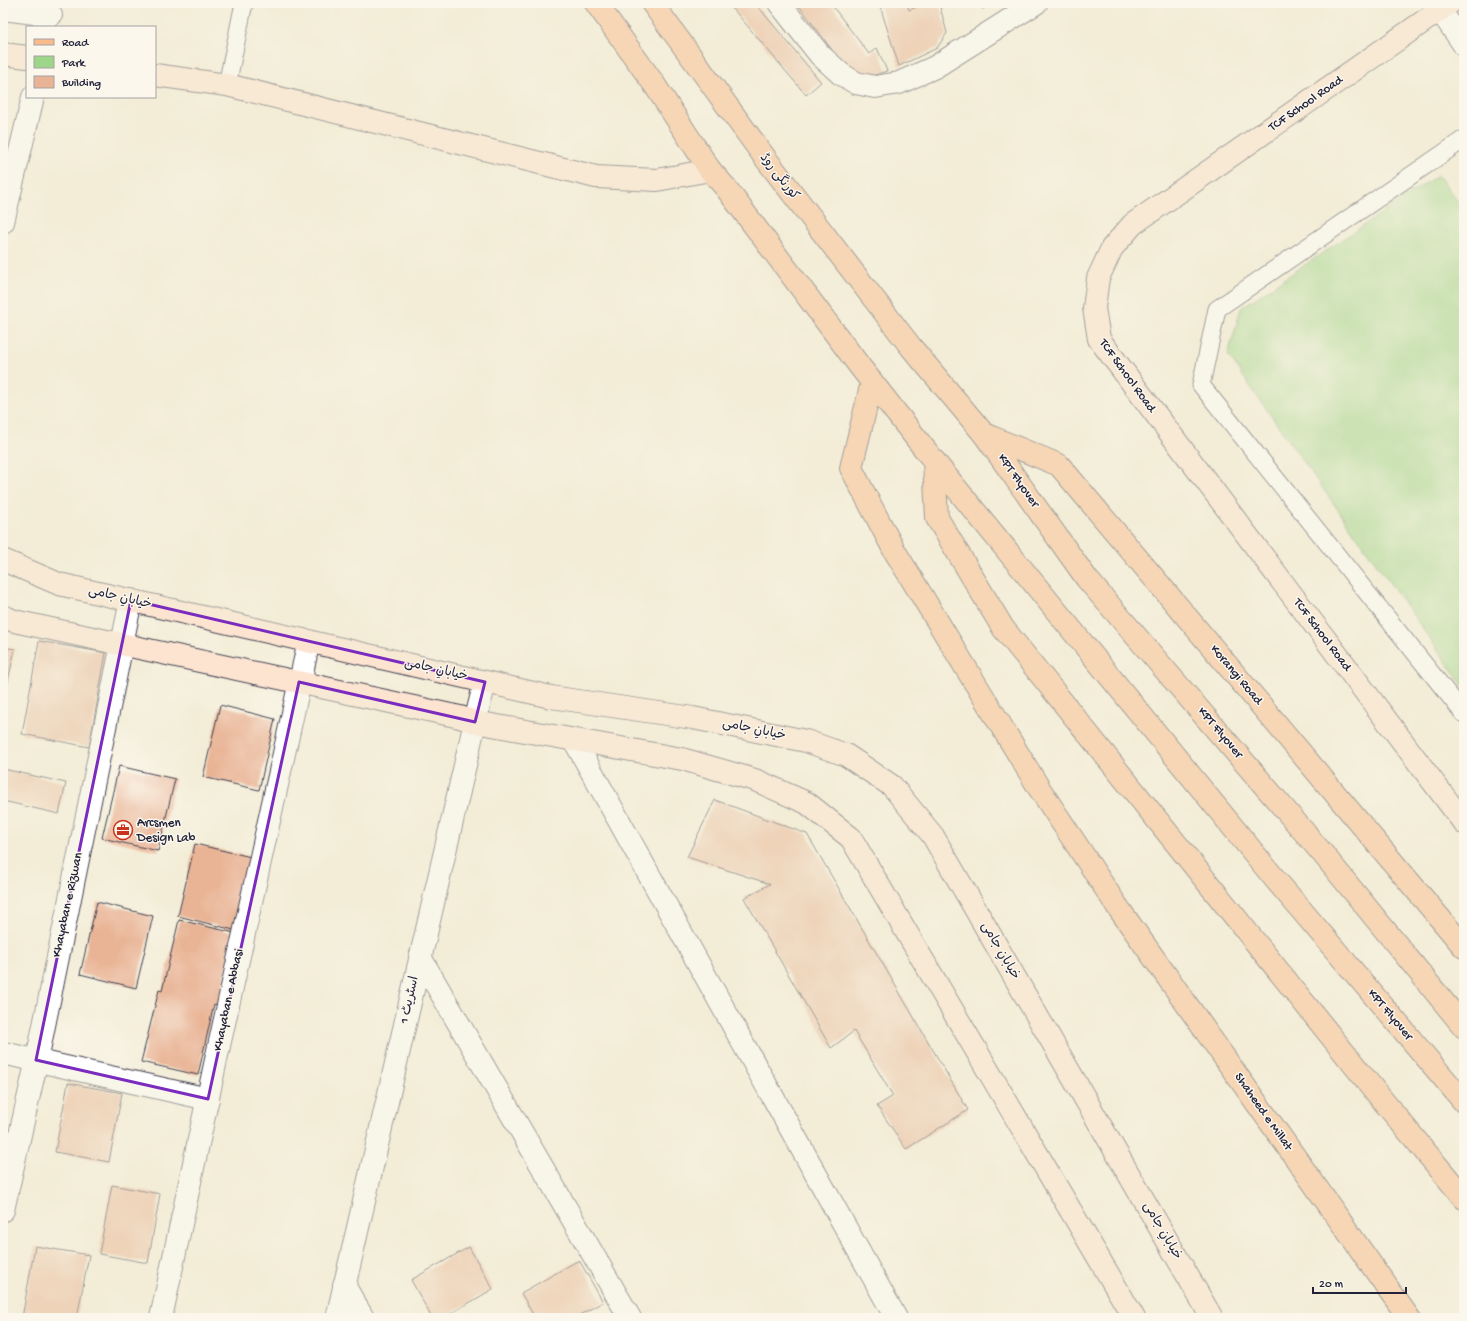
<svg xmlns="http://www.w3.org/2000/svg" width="1467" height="1321" font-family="'Gochi Hand','Playpen Sans Arabic',sans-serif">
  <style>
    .green { fill: #9dd689; stroke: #607c62 }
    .building { fill: #e9b495 }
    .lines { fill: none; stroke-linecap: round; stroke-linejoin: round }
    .lane-casing { stroke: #414052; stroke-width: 19 }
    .street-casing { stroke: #414052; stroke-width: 24 }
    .secondary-casing { stroke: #414052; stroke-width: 24 }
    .primary-casing { stroke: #414052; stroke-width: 24 }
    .lane { stroke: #fff; stroke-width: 17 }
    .street { stroke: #fff; stroke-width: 22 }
    .secondary { stroke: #fde4d1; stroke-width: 22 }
    .primary { stroke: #fabb8c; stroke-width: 22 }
    .marked { fill: none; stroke: #7b2cbf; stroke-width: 3; stroke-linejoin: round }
    .labels { text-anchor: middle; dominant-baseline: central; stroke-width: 3; stroke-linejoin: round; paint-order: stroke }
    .street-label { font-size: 13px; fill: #22223b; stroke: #fbf7ec }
    .poi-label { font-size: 13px; fill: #22223b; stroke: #fbf7ec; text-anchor: start }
  </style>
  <rect width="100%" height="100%" fill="#fbf7ec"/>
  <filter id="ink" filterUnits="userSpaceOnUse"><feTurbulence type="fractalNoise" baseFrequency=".025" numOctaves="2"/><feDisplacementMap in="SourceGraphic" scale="8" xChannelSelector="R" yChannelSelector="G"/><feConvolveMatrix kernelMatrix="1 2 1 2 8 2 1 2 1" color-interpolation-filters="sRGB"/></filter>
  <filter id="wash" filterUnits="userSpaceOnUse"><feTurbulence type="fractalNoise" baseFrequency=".012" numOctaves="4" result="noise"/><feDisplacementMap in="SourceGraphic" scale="16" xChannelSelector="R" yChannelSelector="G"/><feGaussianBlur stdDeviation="0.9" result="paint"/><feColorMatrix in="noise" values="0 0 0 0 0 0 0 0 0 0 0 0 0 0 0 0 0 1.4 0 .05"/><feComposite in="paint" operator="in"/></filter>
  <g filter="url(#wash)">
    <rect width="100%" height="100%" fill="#f3edd7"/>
    <path class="green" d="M1438 175 1464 210V687L1228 355 1241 308Z"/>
    <g id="blocks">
      <g class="building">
        <path d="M728 3H755L821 82 806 95Z"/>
        <path d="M797 3H830L869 54 877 48 887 71 868 77 847 70Z"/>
        <path d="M879 3H907L909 10 927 3H939L947 33 937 48 899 66Z"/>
        <path d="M979 3H992L983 9Z"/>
        <path d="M39 641 106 653 89 747 22 734Z"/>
        <path d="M3 647 15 649 4 699 3 698Z"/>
        <path d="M220 705 275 719 259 790 203 777Z"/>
        <path d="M119 766 175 779 158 851 102 838Z"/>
        <path d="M3 769 66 783 59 814 3 801Z"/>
        <path d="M715 800 807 834 968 1110 906 1149 877 1106 893 1096 854 1031 831 1048 744 898 770 884 687 857Z"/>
        <path d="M195 844 251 857 234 930 178 916Z"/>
        <path d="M97 902 153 916 136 988 80 974Z"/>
        <path d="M179 920 235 933 218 1005 214 1004 198 1075 141 1062 159 990 162 991Z"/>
        <path d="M68 1083 122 1093 109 1162 55 1152Z"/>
        <path d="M112 1185 160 1194 148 1263 99 1254Z"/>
        <path d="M35 1246 89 1255 77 1318H22Z"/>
        <path d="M469 1247 493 1289 443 1318H432L411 1280Z"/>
        <path d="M579 1260 603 1302 574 1318H535L521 1293Z"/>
      </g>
    </g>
  </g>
  <g filter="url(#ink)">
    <use href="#blocks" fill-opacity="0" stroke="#414052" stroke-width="1"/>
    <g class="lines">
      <defs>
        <g id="lane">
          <path d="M227 85 244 3"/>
          <path d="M1464 139 1217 309 1201 385 1464 714"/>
        </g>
        <g id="street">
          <path d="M779 3 820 55 841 74 856 83 875 87 899 83 935 67 1036 3"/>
          <path d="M3 9 51 15"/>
          <path d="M1440 10 1464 45"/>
          <path d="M3 222 33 97"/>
          <path d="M574 740 896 1318"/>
          <path d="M420 957 630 1318"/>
          <path d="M3 1053 208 1099"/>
          <path d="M3 1210 38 1055 131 600"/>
          <path d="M344 1285 363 1318"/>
          <path d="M161 1318 217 1055 309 641"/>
          <path d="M337 1318 475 722 485 682"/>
        </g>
        <g id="secondary">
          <path d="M1450 3 1133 224 1112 248 1098 278 1094 308 1099 339 1464 823"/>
          <path d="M3 54 27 57"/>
          <path d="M155 75 227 85 596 177 657 180 710 170"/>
          <path d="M3 560 59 584 551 697 693 718 806 741 846 755 892 786 933 836 1212 1318"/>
          <path d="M3 616 14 621 460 717 475 722 682 759 755 780 807 803 851 838 1134 1318"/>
        </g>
        <g id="primary">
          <path d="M596 3 654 84 710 170 726 188 861 368 934 461 1275 879 1464 1102"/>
          <path d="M652 3 766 159 911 347 984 434 1087 579 1323 854 1464 1027"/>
          <path d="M872 382 851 468 894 550 1039 788 1117 906 1409 1318"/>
          <path d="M984 434 1059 465 1464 947"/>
          <path d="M934 461 937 518 1003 628 1379 1096 1464 1198"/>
        </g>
      </defs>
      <use href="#lane" class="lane-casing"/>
      <use href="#street" class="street-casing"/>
      <use href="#secondary" class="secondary-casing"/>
      <use href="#primary" class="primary-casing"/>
      <use href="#lane" class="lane"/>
      <use href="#street" class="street"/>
      <use href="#secondary" class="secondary"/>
      <use href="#primary" class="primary"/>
    </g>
  </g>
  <path d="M0 0H1467V1321H0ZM131 600 485 682 475 722 299 682 208 1099 36 1060Z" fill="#f3edd7" fill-opacity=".55" fill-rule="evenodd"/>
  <path class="marked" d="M131 600 485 682 475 722 299 682 208 1099 36 1060Z"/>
  <defs>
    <symbol id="office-ring" viewBox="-11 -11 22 22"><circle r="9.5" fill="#fbf7ec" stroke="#c8321e" stroke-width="1.5"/><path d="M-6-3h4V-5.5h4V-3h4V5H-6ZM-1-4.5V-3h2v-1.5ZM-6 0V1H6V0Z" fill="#c8321e"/></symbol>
  </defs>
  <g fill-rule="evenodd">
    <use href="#office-ring" x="112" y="819" width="22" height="22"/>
  </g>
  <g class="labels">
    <g class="street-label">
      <text transform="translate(1306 104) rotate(-35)">TCF School Road</text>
      <text transform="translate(779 177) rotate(52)">کورنگی روڈ</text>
      <text transform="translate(1127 376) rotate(54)">TCF School Road</text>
      <text transform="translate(1018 481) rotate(55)">KPT Flyover</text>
      <text transform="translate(120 598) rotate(13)">خیابانِ جامی</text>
      <text transform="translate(1322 635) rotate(53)">TCF School Road</text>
      <text transform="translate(436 670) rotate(13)">خیابانِ جامی</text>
      <text transform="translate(1236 675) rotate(50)">Korangi Road</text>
      <text transform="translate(754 730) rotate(12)">خیابانِ جامی</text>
      <text transform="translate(1220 733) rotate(50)">KPT Flyover</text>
      <text transform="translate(68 905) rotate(-78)">Khayaban e Rizwan</text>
      <text transform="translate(1000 951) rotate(60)">خیابانِ جامی</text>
      <text transform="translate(229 1000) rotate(-78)">Khayaban e Abbasi</text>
      <text transform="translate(410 1000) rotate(-77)">اسٹریٹ 1</text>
      <text transform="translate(1390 1015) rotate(50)">KPT Flyover</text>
      <text transform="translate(1263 1112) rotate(55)">Shaheed e Millat</text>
      <text transform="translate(1162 1231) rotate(60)">خیابانِ جامی</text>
    </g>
    <g class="poi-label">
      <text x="137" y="823">Arcsmen<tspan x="137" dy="15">Design Lab</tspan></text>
    </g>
  </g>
  <rect width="1467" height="1321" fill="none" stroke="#fbf7ec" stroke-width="16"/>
  <rect x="26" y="26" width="130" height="72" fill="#fbf7ec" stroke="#a4a2a5"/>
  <rect x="34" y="39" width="20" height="6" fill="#fabb8c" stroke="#a4a2a5"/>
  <text x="62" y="46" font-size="12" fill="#22223b">Road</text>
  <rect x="34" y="56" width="20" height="12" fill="#9dd689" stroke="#a4a2a5"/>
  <text x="62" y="66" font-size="12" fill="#22223b">Park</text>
  <rect x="34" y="76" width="20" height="12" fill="#e9b495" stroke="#a4a2a5"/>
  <text x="62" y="86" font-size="12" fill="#22223b">Building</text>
  <path d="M1313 1287v6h93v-6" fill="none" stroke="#22223b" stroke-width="2"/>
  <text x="1319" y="1287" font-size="12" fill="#22223b" stroke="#fbf7ec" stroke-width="3" paint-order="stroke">20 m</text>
</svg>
